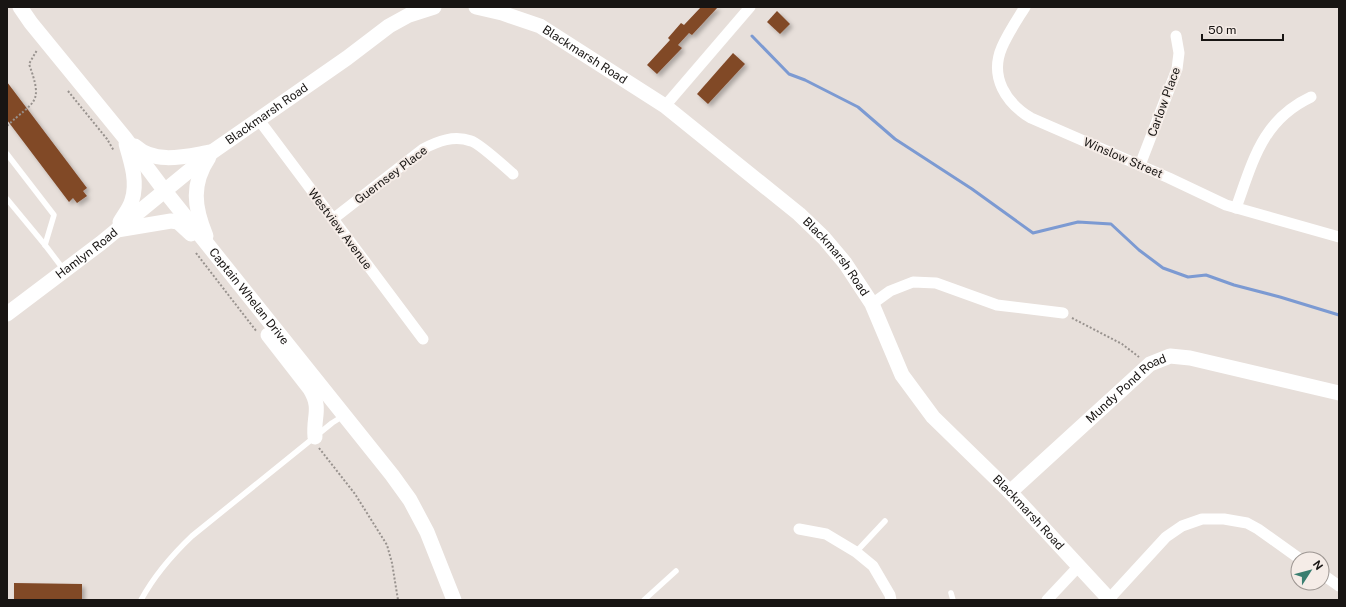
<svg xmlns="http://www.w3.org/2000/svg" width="1346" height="607" font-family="'Public Sans',sans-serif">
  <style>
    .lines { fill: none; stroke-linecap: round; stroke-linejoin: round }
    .stream { stroke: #7c9ad2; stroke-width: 3 }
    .building { fill: #814827; filter: url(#shadow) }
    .path { stroke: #98928e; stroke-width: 2; stroke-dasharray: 2 2; stroke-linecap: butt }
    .lane { stroke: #fff; stroke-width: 5.5 }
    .street { stroke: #fff; stroke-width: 11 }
    .secondary { stroke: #fff; stroke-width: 15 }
    .labels { text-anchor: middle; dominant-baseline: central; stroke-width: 4; stroke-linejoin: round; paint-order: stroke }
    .street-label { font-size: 12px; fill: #181513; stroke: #f5ece7 }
  </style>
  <defs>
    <filter id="shadow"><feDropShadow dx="3" dy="3" stdDeviation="2" flood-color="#0004"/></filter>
  </defs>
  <rect width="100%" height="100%" fill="#e7dfda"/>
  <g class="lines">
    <path class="stream" d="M752 36 789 74 805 80 858 107 895 139 972 189 1033 233 1078 222 1111 224 1139 250 1163 268 1188 277 1206 275 1234 285 1280 297 1339 315"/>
  </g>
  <g class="building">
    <path d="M701 7H718L692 35 689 33 678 45 682 48 657 74 647 65 670 40 668 38 681 23 684 25Z"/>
    <path d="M777 11 790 24 780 34 767 22Z"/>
    <path d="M733 53 745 64 708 104 697 94Z"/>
    <path d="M7 82 87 188 83 191 87 196 77 203 73 198 69 202 7 120Z"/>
    <path d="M14 583 82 584V600H14Z"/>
  </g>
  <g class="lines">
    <g class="path">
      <path d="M68 91 107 139 114 151"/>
      <path d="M7 126C34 100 44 105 29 64L37 50"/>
      <path d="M196 253 257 332"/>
      <path d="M1072 318 1122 344 1139 357"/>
      <path d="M319 448 355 494 387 545 392 563 398 600"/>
    </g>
    <g class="lane">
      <path d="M7 154 54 215 45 245"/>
      <path d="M7 199 45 245 64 270"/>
      <path d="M856 552 885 521"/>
      <path d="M951 593 953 600"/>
      <path d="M141 600C154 576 172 555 192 536L332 423 343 416"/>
      <path d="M644 600 676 571"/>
    </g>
    <g class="street">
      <path d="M1025 7C1017 20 1008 33 1002 47 989 77 1006 103 1031 118L1169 178 1226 205 1339 237"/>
      <path d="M665 106 750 7"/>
      <path d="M259 120 423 339"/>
      <path d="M1140 165 1177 69 1179 53 1176 36"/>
      <path d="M1236 208C1253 161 1262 120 1311 97"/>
      <path d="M333 219 423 149C438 141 454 135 471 141 479 143 505 167 513 174"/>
      <path d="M872 304 890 291 913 282 936 283 997 305 1063 313"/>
      <path d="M799 529 826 534 856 552 873 566 890 595 891 600"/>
      <path d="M1322 574 1339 586"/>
      <path d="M1109 599 1166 537 1182 526 1202 519H1224L1247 523 1258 529 1300 559"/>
      <path d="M1047 600 1078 567"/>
    </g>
    <g class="secondary">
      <path id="s1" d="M20 7 31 23 125 138 164 190 392 475 410 500 427 532 454 600"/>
      <path id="s2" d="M476 7 502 13 540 26 665 106 799 214 824 238 845 263 872 304 902 375 933 417 1010 492 1110 600"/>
      <path d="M135 146C156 165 186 156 211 152"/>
      <path d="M120 222C124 215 130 208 132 200 138 182 131 161 126 144"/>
      <path d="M117 230 171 221 178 222 191 234"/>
      <path d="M206 236C194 207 191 184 209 157"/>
      <path id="s3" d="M7 314 101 243 212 152 347 58 389 26 409 15 434 7"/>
      <path d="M268 335 310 389C322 409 313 416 315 437"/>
      <path id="s4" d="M1010 492 1150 364 1170 356 1190 358 1339 393"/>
    </g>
  </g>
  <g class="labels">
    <g class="street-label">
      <text stroke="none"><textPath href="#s2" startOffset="120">Blackmarsh Road</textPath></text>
      <text transform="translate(1164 102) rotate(-70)">Carlow Place</text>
      <text stroke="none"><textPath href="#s3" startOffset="328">Blackmarsh Road</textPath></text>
      <text transform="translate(1123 158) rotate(23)">Winslow Street</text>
      <text transform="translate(391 175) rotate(-37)">Guernsey Place</text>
      <text transform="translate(340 229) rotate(53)">Westview Avenue</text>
      <text stroke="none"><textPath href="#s3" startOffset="100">Hamlyn Road</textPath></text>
      <text stroke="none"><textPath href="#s2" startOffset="444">Blackmarsh Road</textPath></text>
      <text stroke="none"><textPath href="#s1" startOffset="369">Captain Whelan Drive</textPath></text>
      <text stroke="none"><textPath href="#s4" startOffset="156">Mundy Pond Road</textPath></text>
      <text stroke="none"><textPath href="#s2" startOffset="768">Blackmarsh Road</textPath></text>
    </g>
  </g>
  <rect width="1346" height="607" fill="none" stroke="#181513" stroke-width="16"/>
  <g transform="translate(1310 571) rotate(54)"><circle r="19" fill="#f5ece7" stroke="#9d9692"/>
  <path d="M0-3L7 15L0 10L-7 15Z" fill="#3a7e70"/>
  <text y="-6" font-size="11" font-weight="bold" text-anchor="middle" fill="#181513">N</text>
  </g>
  <path d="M1202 34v6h81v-6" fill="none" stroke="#181513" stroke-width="2"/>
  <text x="1208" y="34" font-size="12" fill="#181513" stroke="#f5ece7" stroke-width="3" paint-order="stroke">50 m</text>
</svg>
